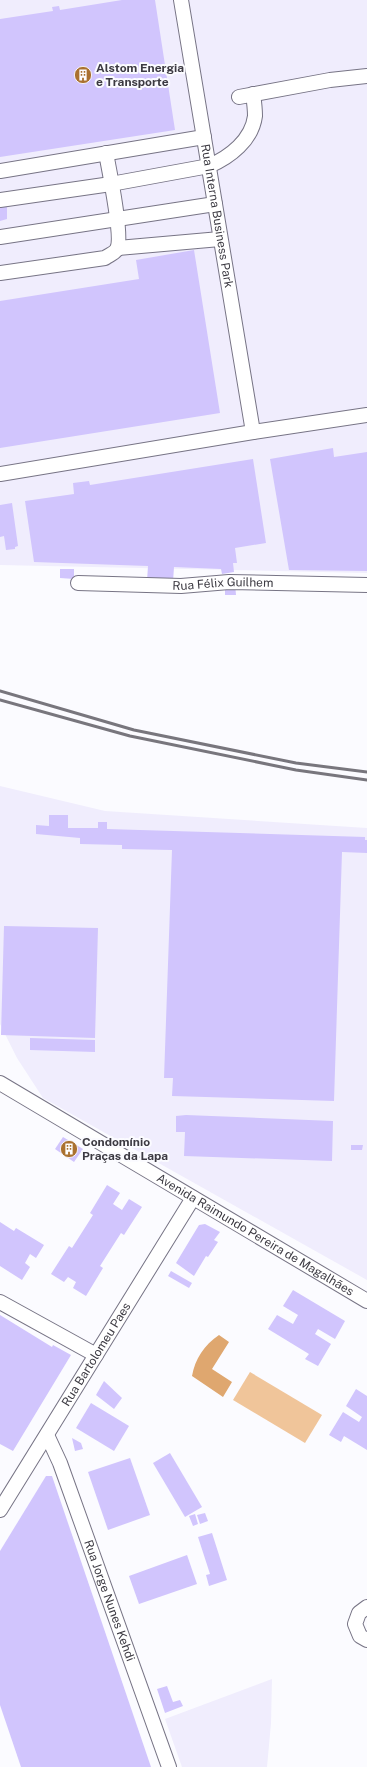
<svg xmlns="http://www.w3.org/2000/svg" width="367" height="1767" font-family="'Public Sans',sans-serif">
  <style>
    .built { fill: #f0edfd }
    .green { fill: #f0c59a }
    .water { fill: #dfa76f }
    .building { fill: #d1c5fd }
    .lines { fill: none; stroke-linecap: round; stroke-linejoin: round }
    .minor-casing { stroke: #777485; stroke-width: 16 }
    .minor { stroke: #fff; stroke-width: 14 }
    .rail { stroke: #78767d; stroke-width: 3 }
    .labels { text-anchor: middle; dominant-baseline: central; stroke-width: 4; stroke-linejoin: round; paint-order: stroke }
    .poi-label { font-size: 12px; font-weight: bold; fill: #3c3a42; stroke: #fbfbff; text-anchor: start }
    .street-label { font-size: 12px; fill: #3c3a42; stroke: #fbfbff }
  </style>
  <rect width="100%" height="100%" fill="#fbfbff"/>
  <g class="built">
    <path d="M0 0H367V573L0 565Z"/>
    <path d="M0 786 105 811 367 828V1280L43 1098 17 1058 0 1024Z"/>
    <path d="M272 1679 271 1723 267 1767H182L165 1719Z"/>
  </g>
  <path class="green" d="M250 1372 322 1415 305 1443 233 1400Z"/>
  <path class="water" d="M219 1335 229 1342 212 1369 232 1382 223 1397 192 1376C195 1359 204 1345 219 1335Z"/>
  <g class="building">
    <path d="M122 0H155L175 130 0 157V19L53 11 52 7 59 6 60 10Z"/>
    <path d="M7 206V219L0 221V207Z"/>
    <path d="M194 250 220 413 0 448V301L139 279 136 260Z"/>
    <path d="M333 448 334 457 367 452V571L289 570 270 459Z"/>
    <path d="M253 459 266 543 235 548 237 563H233L234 572 222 574 221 569 174 567 173 582 147 581 148 566 34 562 25 501 74 494 73 483 89 481 90 485Z"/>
    <path d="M12 503 18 546 15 547V549L6 550 4 536 0 537V505Z"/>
    <path d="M60 569H74V579L60 578Z"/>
    <path d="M225 584H235L236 595H225Z"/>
    <path d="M49 815H68V828H98V822H107V829L365 837V840H367V853L342 852 334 1101 172 1096 173 1078H164L172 850 122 849V845L80 844V838L36 834V825L49 826Z"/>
    <path d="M4 926 98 928 95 1038 1 1035Z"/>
    <path d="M30 1038 95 1040V1052L30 1050Z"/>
    <path d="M186 1115 333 1121 332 1161 184 1156 185 1132H176V1116Z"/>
    <path d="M63 1137 83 1149 74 1162 55 1149Z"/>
    <path d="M351 1145H363L362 1150H351Z"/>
    <path d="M107 1185 120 1193 113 1204 122 1210 129 1199 142 1207 124 1235 121 1233 100 1266 103 1268 86 1296 73 1288 76 1282 68 1277 64 1282 51 1274 69 1246 72 1248 93 1215 90 1213Z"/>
    <path d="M0 1222 14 1231 16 1228 44 1245 36 1258 30 1254 25 1263 30 1267 22 1280 0 1266Z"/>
    <path d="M205 1224 220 1232 214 1240 218 1242 208 1257 206 1256 194 1276 176 1263 199 1225Z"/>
    <path d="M171 1271 192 1283 189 1288 168 1276Z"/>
    <path d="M293 1290 345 1321 335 1339 318 1329 315 1334 331 1344 318 1366 305 1359 309 1354 268 1329 277 1315 293 1324 298 1315 283 1306Z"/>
    <path d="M0 1315 52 1347 53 1345 71 1355 13 1451 0 1444Z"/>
    <path d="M104 1381 122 1398 114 1409 96 1395Z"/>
    <path d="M356 1389 367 1396V1450L344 1436 341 1442 329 1435 343 1412 359 1422 362 1417 346 1406Z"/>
    <path d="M91 1403 129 1426 114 1451 76 1428Z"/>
    <path d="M72 1438 81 1443 83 1449 75 1451Z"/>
    <path d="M170 1453 202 1507 185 1517 153 1463Z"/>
    <path d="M130 1458 150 1515 108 1530 88 1472Z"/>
    <path d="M46 1476H52L151 1767H21L0 1705V1551Z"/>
    <path d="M205 1513 208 1521 200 1524 197 1515Z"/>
    <path d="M195 1514 198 1524 193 1526 189 1516Z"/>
    <path d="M212 1533 227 1580 209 1586 206 1575 210 1574 198 1537Z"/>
    <path d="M187 1555 197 1584 139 1604 129 1576Z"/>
    <path d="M167 1686 173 1702 180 1700 183 1706 165 1713 157 1689Z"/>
  </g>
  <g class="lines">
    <defs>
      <g id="minor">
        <path id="s1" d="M181 0 253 432"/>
        <path d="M239 97 330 80 367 76"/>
        <path d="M0 171 204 137"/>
        <path d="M0 200 111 184 209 166C230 157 252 140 255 116 255 109 254 101 253 94"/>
        <path d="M0 237 215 204"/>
        <path d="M118 248 220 239"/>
        <path d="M0 273 105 258C109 255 115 253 117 249 123 238 109 169 106 153"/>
        <path d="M0 474 253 432 367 415"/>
        <path id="s2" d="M78 583 181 586 229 582 367 585"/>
        <path id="s3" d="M0 1083 367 1301"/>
        <path d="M0 1302 96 1355"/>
        <path id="s4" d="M47 1435 60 1463 169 1767"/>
        <path id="s5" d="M0 1510 193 1198"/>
        <path d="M367 1607 359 1613 355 1624 360 1636 367 1640"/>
      </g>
    </defs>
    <use href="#minor" class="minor-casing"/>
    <use href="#minor" class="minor"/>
    <g class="rail">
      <path d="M0 691 134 730 296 763 367 772"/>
      <path d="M0 700 130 736 296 770 367 780"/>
    </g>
  </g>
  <defs>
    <symbol id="building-disc" viewBox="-11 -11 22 22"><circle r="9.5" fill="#aa7130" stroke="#fbfbff"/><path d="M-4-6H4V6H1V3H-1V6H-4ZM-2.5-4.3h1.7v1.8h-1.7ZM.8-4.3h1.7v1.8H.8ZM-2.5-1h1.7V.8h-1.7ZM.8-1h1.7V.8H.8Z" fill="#fff"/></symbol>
  </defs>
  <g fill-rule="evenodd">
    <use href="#building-disc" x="73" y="65" width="20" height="20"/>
    <use href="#building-disc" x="59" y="1139" width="20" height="20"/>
  </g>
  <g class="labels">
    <g class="poi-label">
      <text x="96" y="68">Alstom Energia<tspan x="96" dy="14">e Transporte</tspan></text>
      <text x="82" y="1142">Condomínio<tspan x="82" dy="14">Praças da Lapa</tspan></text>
    </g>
    <g class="street-label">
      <text stroke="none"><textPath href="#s1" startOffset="219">Rua Interna Business Park</textPath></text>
      <text stroke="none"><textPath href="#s2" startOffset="145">Rua Félix Guilhem</textPath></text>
      <text stroke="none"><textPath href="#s3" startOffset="297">Avenida Raimundo Pereira de Magalhães</textPath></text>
      <text stroke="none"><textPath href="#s5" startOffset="183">Rua Bartolomeu Paes</textPath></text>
      <text stroke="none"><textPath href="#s4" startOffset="177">Rua Jorge Nunes Kehdi</textPath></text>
    </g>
  </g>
</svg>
